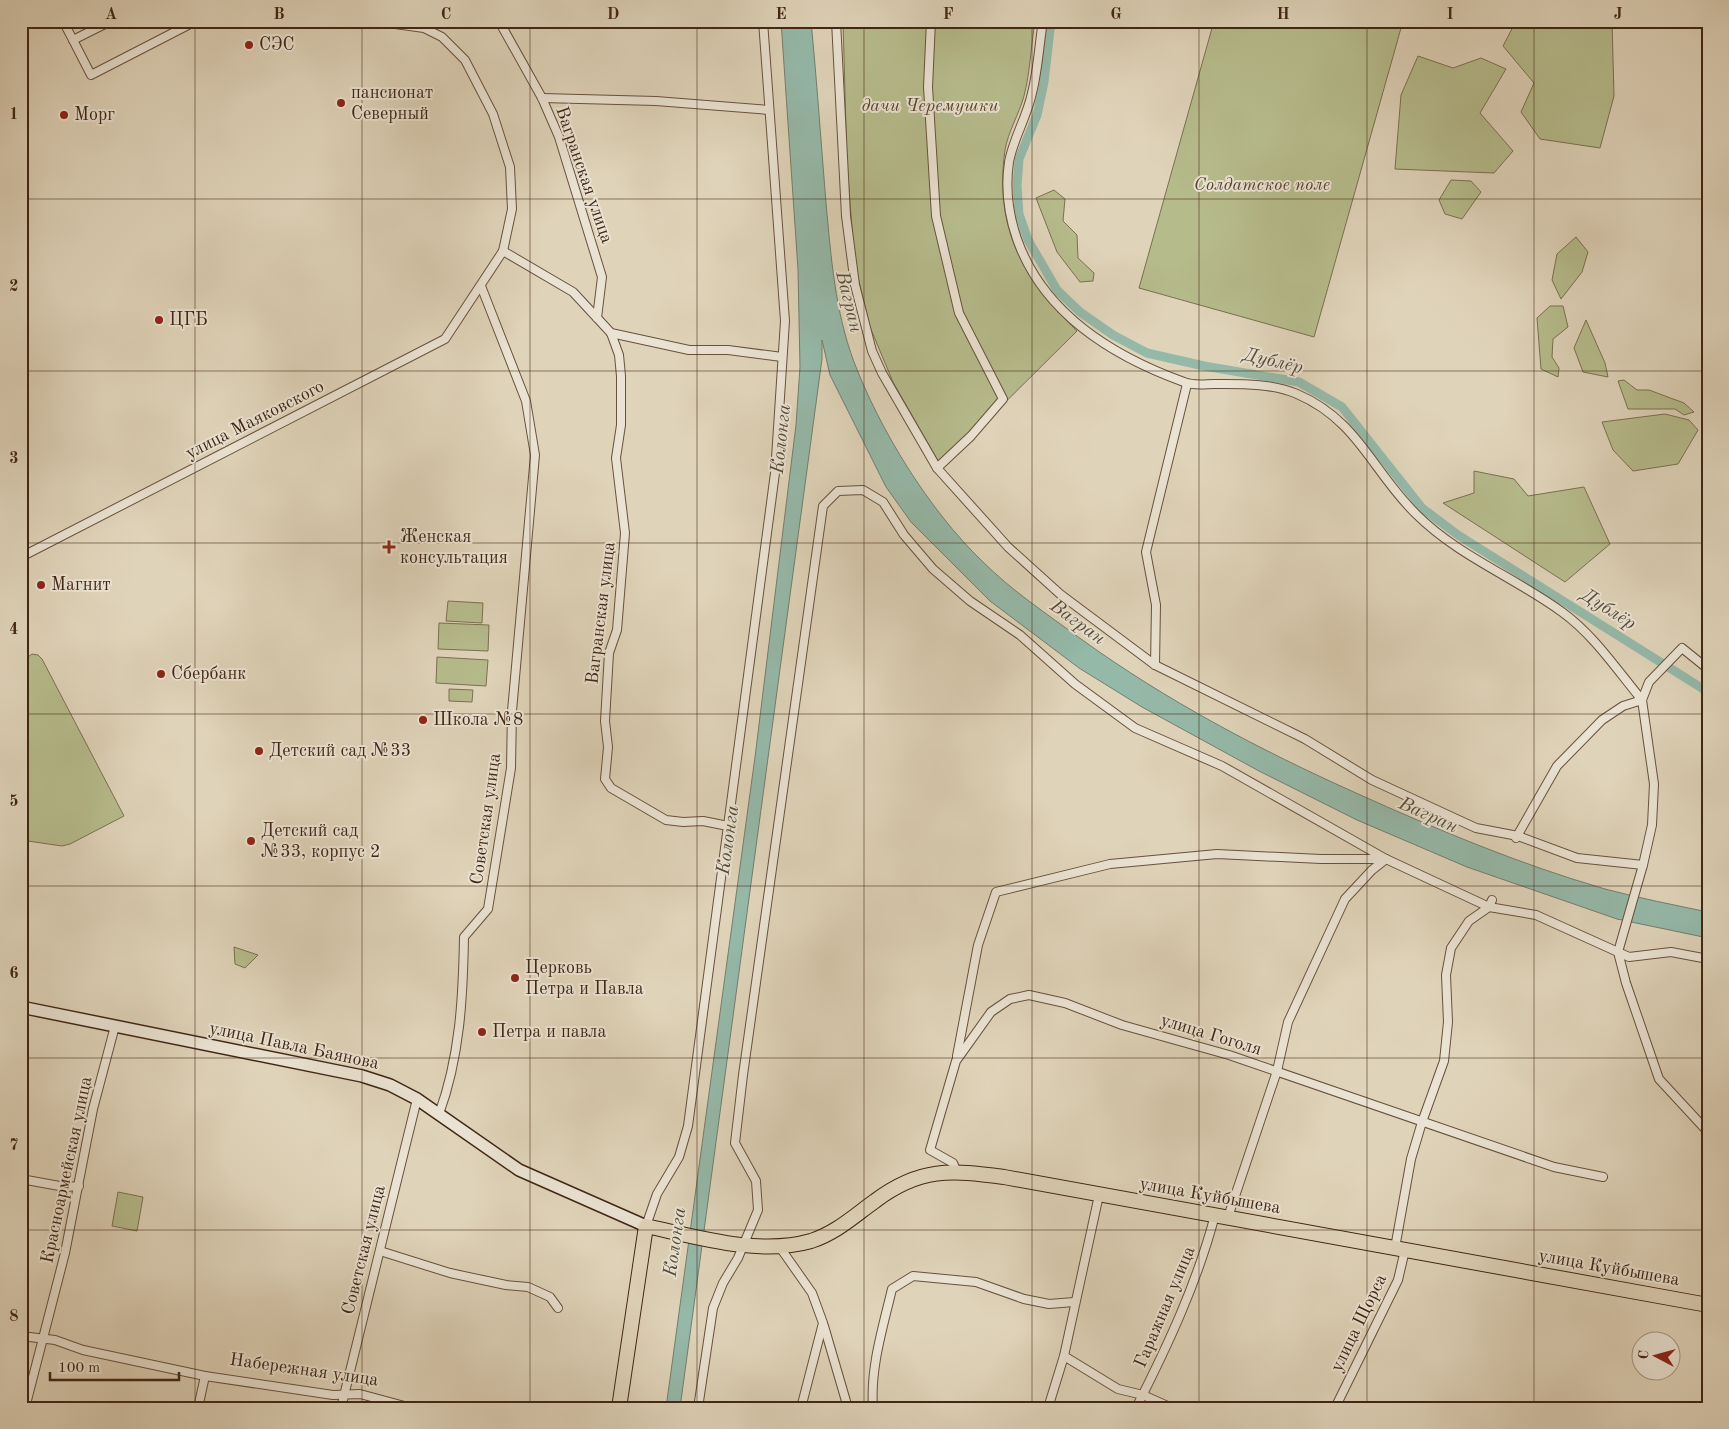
<svg xmlns="http://www.w3.org/2000/svg" width="1729" height="1429" font-family="'Old Standard TT',serif">
  <style>
    .green { fill: #b6bb8c; stroke: #7b7050 }
    .water { fill: #95b9a9; stroke: #737e6d }
    .lines { fill: none; stroke-linecap: round; stroke-linejoin: round }
    .canal { stroke: #95b9a9; stroke-width: 9 }
    .street-casing { stroke: #68513d; stroke-width: 10 }
    .secondary-casing { stroke: #402614; stroke-width: 14 }
    .highway-casing { stroke: #402614; stroke-width: 16 }
    .street { stroke: #eae2d2; stroke-width: 8 }
    .secondary { stroke: #eae2d2; stroke-width: 11 }
    .highway { stroke: #dfd3b9; stroke-width: 14 }
    .grid { fill: none; stroke: #402614; stroke-width: 1; stroke-opacity: 0.55 }
    .poi-dot { fill: #8f2418; stroke: #eae2d2; stroke-width: 2 }
    .labels { text-anchor: middle; dominant-baseline: central; stroke-width: 4; stroke-linejoin: round; paint-order: stroke }
    .poi-label { font-size: 18px; fill: #402614; stroke: #eae2d2; text-anchor: start }
    .park-label { font-size: 18px; font-style: italic; fill: #58442c; stroke: #eae2d2 }
    .street-label { font-size: 18px; fill: #402614; stroke: #eae2d2 }
    .water-label { font-size: 19px; font-style: italic; fill: #554b39; stroke: #eae2d2 }
    .neatline { fill: none; stroke: #402614; stroke-width: 2 }
    .grid-label { font-size: 16px; text-anchor: middle; font-weight: bold; fill: #402614 }
  </style>
  <rect width="100%" height="100%" fill="#dfd3b9"/>
  <filter id="stains"><feTurbulence type="fractalNoise" baseFrequency=".004" numOctaves="4"/><feColorMatrix values="0 0 0 0 .2 0 0 0 0 .09 0 0 0 0 .02 0 0 0 .5 -.17"/></filter>
  <radialGradient id="worn" r=".72"><stop offset=".6" stop-color="#630" stop-opacity="0"/><stop offset="1" stop-color="#630" stop-opacity=".3"/></radialGradient>
  <g class="green">
    <path d="M843 21H1035C1031 46 1030 73 1024 96 1019 114 1008 132 1005 150 994 228 1023 279 1077 331L941 466 893 382 870 327 855 265 847 165Z"/>
    <path d="M1214 21H1403L1314 337 1139 288Z"/>
    <path d="M1516 21H1612L1614 96 1600 148 1540 139 1521 112 1534 83 1503 46Z"/>
    <path d="M1418 56 1453 68 1481 58 1506 69 1480 113 1513 151 1494 173 1395 169 1401 95Z"/>
    <path d="M1451 180 1471 181 1481 192 1462 219 1445 214 1439 200Z"/>
    <path d="M1054 190 1065 199 1063 221 1077 235 1078 258 1094 273 1093 281 1080 282 1057 252 1036 198Z"/>
    <path d="M1576 237 1588 252 1582 272 1561 299 1552 280 1557 254Z"/>
    <path d="M1550 306H1563L1568 327 1553 339 1552 357 1559 368 1558 377 1541 369 1537 318Z"/>
    <path d="M1586 320 1605 363 1608 377 1583 372 1574 348Z"/>
    <path d="M1624 380 1637 390H1649L1684 403 1694 412 1684 415 1675 409H1628L1618 381Z"/>
    <path d="M1665 414 1689 420 1698 430 1678 464 1633 471 1613 450 1602 422Z"/>
    <path d="M1474 471 1514 479 1528 496 1584 487 1610 544 1565 582 1443 503 1474 493Z"/>
    <path d="M448 601 483 603 482 623 446 621Z"/>
    <path d="M439 623 489 625 488 651 438 649Z"/>
    <path d="M32 654 38 655 42 659 124 816 70 844 62 846 21 840V692L28 657Z"/>
    <path d="M437 657 488 660 486 686 436 683Z"/>
    <path d="M449 689 473 690 472 702 449 701Z"/>
    <path d="M234 947 258 955 245 968 235 964Z"/>
    <path d="M118 1192 143 1197 137 1231 112 1226Z"/>
  </g>
  <path class="water" d="M781 21H811C817 82 821 143 826 203 831 257 835 311 854 362 880 430 929 510 982 561 1012 591 1047 614 1081 639 1167 701 1260 750 1356 793 1438 830 1519 864 1605 889 1639 898 1674 905 1708 912V938L1617 919 1467 867 1357 820 1259 771 1142 707 1079 668 990 601 911 522 886 487 830 375 822 340V359L680 1408H666L755 757 796 425 800 367 798 269Z"/>
  <g class="lines">
    <path class="canal" d="M1051 21 1044 82 1037 115 1019 159 1017 186 1019 214 1028 240 1057 290 1080 312 1113 335 1147 353 1204 366 1299 382 1342 407 1422 508 1458 535 1708 692"/>
    <defs>
      <g id="street">
        <path d="M63 21 73 40 111 21"/>
        <path d="M499 21 542 98 559 137 602 277 597 318"/>
        <path d="M836 21 846 216 855 285 872 351 882 373 937 468 1008 547 1060 594 1155 665 1305 739 1372 780 1476 828 1518 836 1577 858 1643 865"/>
        <path d="M931 21 928 87 936 216 959 313 1003 399 971 436 937 468"/>
        <path d="M1043 21C1039 45 1038 70 1032 93 1027 117 1013 139 1009 162 1005 189 1008 213 1017 239 1043 313 1112 356 1184 382 1193 386 1205 384 1214 384 1241 384 1272 383 1297 394 1358 420 1372 471 1416 514 1458 556 1514 577 1562 612 1594 635 1617 670 1642 700"/>
        <path d="M73 40 91 75 196 21"/>
        <path d="M542 98 656 101 769 110"/>
        <path d="M503 251 573 292 611 333 689 350H728L782 357"/>
        <path d="M611 333 619 355 621 376V425L616 458 625 533 617 630 609 653 605 721 608 747 605 779 611 788 666 820 683 822 703 821 728 826"/>
        <path d="M21 557 445 339 503 251 512 209 510 167 493 114 465 60 442 37 424 28 388 23 299 21"/>
        <path d="M1155 665 1156 605 1146 552 1187 384"/>
        <path d="M1708 669 1682 648 1649 682 1642 700 1654 784 1652 825 1643 865 1618 952 1626 983 1659 1079 1708 1132"/>
        <path d="M1516 838 1557 766 1602 720 1623 706 1642 700"/>
        <path d="M957 1056 978 945 996 892 1110 864 1217 854 1321 859H1384"/>
        <path d="M439 1114C460 1057 463 997 464 937L488 909 511 768 512 711 535 455 526 401 481 286"/>
        <path d="M957 1172 953 1163 930 1150 956 1061 991 1012 1010 999 1029 995 1065 1003 1122 1025 1229 1055 1554 1167 1603 1177"/>
        <path d="M21 1179 65 1187 79 1186"/>
        <path d="M1228 1217 1277 1071 1288 1022 1345 899 1372 870 1386 859"/>
        <path d="M646 1226 657 1194 679 1157 688 1126 775 473 785 321 763 21"/>
        <path d="M779 1246 812 1293 823 1323 801 1408"/>
        <path d="M1395 1248 1411 1159 1422 1122 1444 1061 1448 1022 1446 975 1451 948 1469 921 1489 907 1492 900"/>
        <path d="M380 1251 450 1273 506 1285 528 1287 550 1297 558 1308"/>
        <path d="M824 1326 848 1408"/>
        <path d="M21 1336 55 1340 83 1350 205 1376 333 1395 360 1394 412 1408"/>
        <path d="M1064 1356 1118 1389 1143 1395 1172 1408"/>
        <path d="M25 1408 65 1253 93 1109 115 1026"/>
        <path d="M198 1408 205 1376"/>
        <path d="M341 1408 417 1099"/>
        <path d="M698 1408 713 1308 723 1283 738 1258 758 1210 756 1181 735 1143 743 1075 823 506 838 491 863 490 883 502 904 535 933 569 970 601 1020 635 1075 684 1135 728 1222 766 1386 859 1489 907 1536 915 1629 957 1671 952 1708 959"/>
        <path d="M873 1408C870 1368 883 1327 892 1289L913 1276 976 1282 1024 1299 1049 1304 1074 1302"/>
        <path d="M1048 1408 1064 1356 1099 1195"/>
        <path d="M1136 1408C1168 1345 1197 1283 1215 1215"/>
        <path d="M1335 1408 1398 1280 1405 1250"/>
      </g>
      <path id="secondary" d="M21 1007 362 1076 390 1085 417 1099 519 1170 646 1226"/>
      <path id="highway" d="M619 1408 646 1226C697 1237 759 1256 811 1241 836 1233 854 1216 875 1201 920 1167 951 1170 1004 1177L1708 1305"/>
    </defs>
    <use href="#street" class="street-casing"/>
    <use href="#secondary" class="secondary-casing"/>
    <use href="#highway" class="highway-casing"/>
    <use href="#street" class="street"/>
    <use href="#secondary" class="secondary"/>
    <use href="#highway" class="highway"/>
  </g>
  <path class="grid" d="M195 21V1408M362 21V1408M530 21V1408M697 21V1408M864 21V1408M1032 21V1408M1199 21V1408M1367 21V1408M1534 21V1408M21 199H1708M21 371H1708M21 543H1708M21 714H1708M21 886H1708M21 1058H1708M21 1230H1708"/>
  <g class="poi-dot">
    <circle cx="249" cy="45" r="5"/>
    <circle cx="341" cy="103" r="5"/>
    <circle cx="64" cy="115" r="5"/>
    <circle cx="159" cy="320" r="5"/>
    <path d="M386.5 539.5h5v5h5v5h-5v5h-5v-5h-5v-5h5z"/>
    <circle cx="41" cy="585" r="5"/>
    <circle cx="161" cy="674" r="5"/>
    <circle cx="423" cy="720" r="5"/>
    <circle cx="259" cy="751" r="5"/>
    <circle cx="251" cy="841" r="5"/>
    <circle cx="515" cy="978" r="5"/>
    <circle cx="482" cy="1032" r="5"/>
  </g>
  <g class="labels">
    <g class="poi-label">
      <text x="259" y="45">СЭС</text>
      <text x="351" y="93">пансионат<tspan x="351" dy="21">Северный</tspan></text>
      <text x="74" y="115">Морг</text>
      <text x="169" y="320">ЦГБ</text>
      <text x="400" y="537">Женская<tspan x="400" dy="21">консультация</tspan></text>
      <text x="51" y="585">Магнит</text>
      <text x="171" y="674">Сбербанк</text>
      <text x="433" y="720">Школа №8</text>
      <text x="269" y="751">Детский сад №33</text>
      <text x="261" y="831">Детский сад<tspan x="261" dy="21">№33, корпус 2</tspan></text>
      <text x="525" y="968">Церковь<tspan x="525" dy="21">Петра и Павла</tspan></text>
      <text x="492" y="1032">Петра и павла</text>
    </g>
    <g class="park-label">
      <text x="930" y="106">дачи Черемушки</text>
      <text x="1262" y="185">Солдатское поле</text>
    </g>
    <g class="street-label">
      <text transform="translate(584 175) rotate(71)">Вагранская улица</text>
      <text transform="translate(255 420) rotate(-27)">улица Маяковского</text>
      <text transform="translate(601 613) rotate(-83)">Вагранская улица</text>
      <text transform="translate(486 819) rotate(-82)">Советская улица</text>
      <text transform="translate(1211 1035) rotate(17)">улица Гоголя</text>
      <text transform="translate(294 1046) rotate(12)">улица Павла Баянова</text>
      <text transform="translate(67 1170) rotate(-78)">Красноармейская улица</text>
      <text transform="translate(1210 1196) rotate(10)">улица Куйбышева</text>
      <text transform="translate(364 1250) rotate(-76)">Советская улица</text>
      <text transform="translate(1609 1268) rotate(10)">улица Куйбышева</text>
      <text transform="translate(1165 1307) rotate(-67)">Гаражная улица</text>
      <text transform="translate(1359 1323) rotate(-64)">улица Щорса</text>
      <text transform="translate(304 1370) rotate(8)">Набережная улица</text>
    </g>
    <g class="water-label">
      <text transform="translate(848 302) rotate(76)">Вагран</text>
      <text transform="translate(1273 362) rotate(13)">Дублёр</text>
      <text transform="translate(782 439) rotate(-84)">Колонга</text>
      <text transform="translate(1608 610) rotate(32)">Дублёр</text>
      <text transform="translate(1077 623) rotate(36)">Вагран</text>
      <text transform="translate(1428 816) rotate(24)">Вагран</text>
      <text transform="translate(729 840) rotate(-82)">Колонга</text>
      <text transform="translate(676 1242) rotate(-82)">Колонга</text>
    </g>
  </g>
  <rect width="1729" height="1429" fill="none" stroke="#dfd3b9" stroke-width="55"/>
  <g transform="translate(1656 1356) rotate(276)"><circle r="24" fill="#eae2d2" stroke="#a69786"/>
  <path d="M0-4L9 19L0 12L-9 19Z" fill="#8f2418"/>
  <text y="-8" font-size="14" font-weight="bold" text-anchor="middle" fill="#402614">С</text>
  </g>
  <path d="M50 1372v8h129v-8" fill="none" stroke="#402614" stroke-width="2.5"/>
  <text x="58" y="1372" font-size="15" fill="#402614" stroke="#eae2d2" stroke-width="4" paint-order="stroke">100 m</text>
  <rect x="28" y="28" width="1674" height="1374" class="neatline"/>
  <g class="grid-label">
    <text x="111" y="19">A</text>
    <text x="279" y="19">B</text>
    <text x="446" y="19">C</text>
    <text x="613" y="19">D</text>
    <text x="781" y="19">E</text>
    <text x="948" y="19">F</text>
    <text x="1116" y="19">G</text>
    <text x="1283" y="19">H</text>
    <text x="1450" y="19">I</text>
    <text x="1618" y="19">J</text>
    <text x="14" y="119">1</text>
    <text x="14" y="291">2</text>
    <text x="14" y="463">3</text>
    <text x="14" y="634">4</text>
    <text x="14" y="806">5</text>
    <text x="14" y="978">6</text>
    <text x="14" y="1150">7</text>
    <text x="14" y="1321">8</text>
  </g>
  <rect width="100%" height="100%" filter="url(#stains)"/>
  <rect width="100%" height="100%" fill="url(#worn)"/>
</svg>
